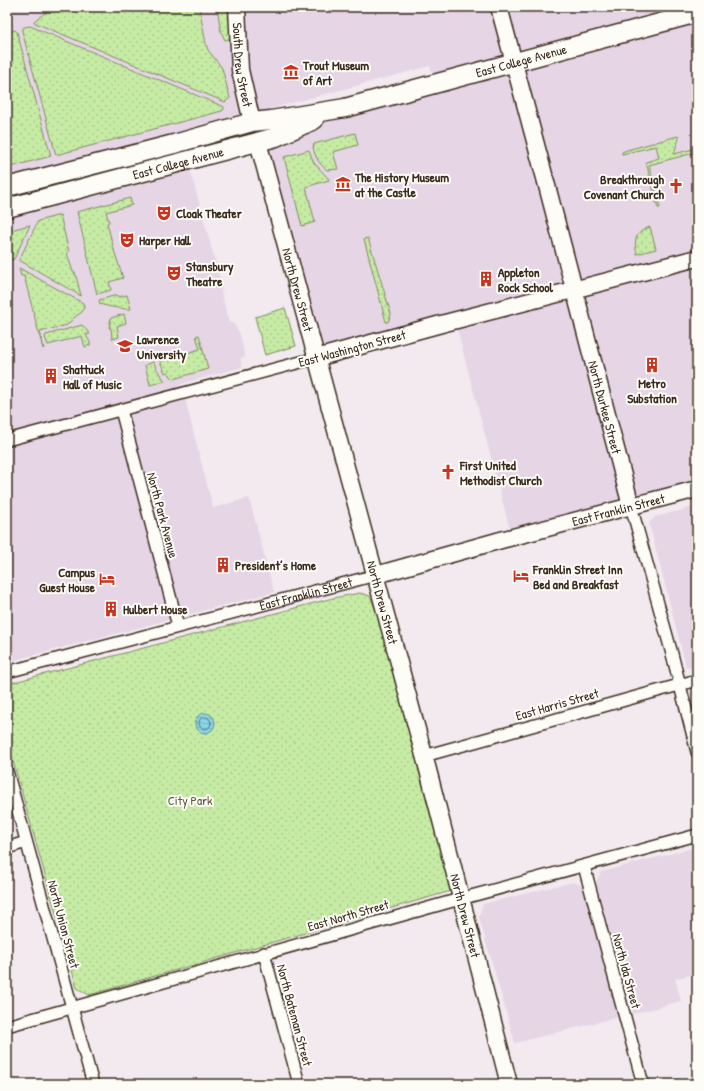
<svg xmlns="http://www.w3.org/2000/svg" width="704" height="1091" font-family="'Patrick Hand',sans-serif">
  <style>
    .built { fill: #e5d5e5 }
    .grass { fill: url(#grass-dots); stroke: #808a61 }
    .water { fill: url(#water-rules); stroke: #699197 }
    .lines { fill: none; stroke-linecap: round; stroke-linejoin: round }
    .shore { stroke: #5a6f6e; stroke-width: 1 }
    .street-casing { stroke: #3b2a1e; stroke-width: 14 }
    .secondary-casing { stroke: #3b2a1e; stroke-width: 19 }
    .primary-casing { stroke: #3b2a1e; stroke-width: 21 }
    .street { stroke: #fdfcf7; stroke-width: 11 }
    .secondary { stroke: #fdfcf7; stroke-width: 16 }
    .primary { stroke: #fdfcf7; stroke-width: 18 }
    .labels { text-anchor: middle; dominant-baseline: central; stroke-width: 4; stroke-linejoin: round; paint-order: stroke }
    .street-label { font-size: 13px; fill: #3b2a1e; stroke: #fdfcf7 }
    .poi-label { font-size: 13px; font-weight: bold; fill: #3b2a1e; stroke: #fdfcf7; text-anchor: start }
    .park-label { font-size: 13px; fill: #5e5a40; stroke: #fdfcf7 }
  </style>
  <defs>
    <pattern id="grass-dots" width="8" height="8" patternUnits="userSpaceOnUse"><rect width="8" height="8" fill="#c6eba4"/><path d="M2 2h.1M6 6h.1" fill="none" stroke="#abca8d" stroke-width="1.8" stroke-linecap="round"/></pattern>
    <pattern id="water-rules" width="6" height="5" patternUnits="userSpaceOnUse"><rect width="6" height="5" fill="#88d6e7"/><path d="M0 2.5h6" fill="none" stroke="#76b8c6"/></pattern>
  </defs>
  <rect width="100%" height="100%" fill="#f2eaef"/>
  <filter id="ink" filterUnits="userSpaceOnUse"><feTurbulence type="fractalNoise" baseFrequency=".025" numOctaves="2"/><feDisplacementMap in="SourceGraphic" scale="8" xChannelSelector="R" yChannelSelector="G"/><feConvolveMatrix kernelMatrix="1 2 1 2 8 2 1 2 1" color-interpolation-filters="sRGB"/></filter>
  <g filter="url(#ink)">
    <g class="built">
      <path d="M7 7H697V489L512 537 455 321 316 358 258 142 345 108 435 83 430 66 180 133 222 286 221 292 229 323 233 322 240 334 245 357 240 358 242 367 181 384 213 508 249 498 274 592 7 662Z"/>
      <path d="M697 506V671H696L686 666 649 523 655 517Z"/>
      <path d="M697 847V973L675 979 681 1001 633 1014 596 883 601 872Z"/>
      <path d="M573 882 583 886 618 1017 515 1043 479 917 483 904Z"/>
    </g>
    <g class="grass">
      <path d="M53 7H199L206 44 208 50 222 68 230 98 225 102 35 23 34 21Z"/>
      <path d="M217 7H230L231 36 229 39 225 40 221 32Z"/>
      <path d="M30 26 222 106 224 107V109L222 111 56 155 22 31 24 27Z"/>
      <path d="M15 30 17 32 51 156 7 168V33Z"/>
      <path d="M355 133 358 145 333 152 338 169 327 170C319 164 315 157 313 147L314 144Z"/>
      <path d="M678 136 679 138 674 154 697 148V152L649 165 660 208H658L646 162 659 158 656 146 622 154V152L627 150Z"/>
      <path d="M309 150 314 163 328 178 329 180 306 187 315 222 302 226 284 157Z"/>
      <path d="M130 198 132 205 106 212 109 222 107 223 114 250 123 278 109 282 111 290 97 294 77 212Z"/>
      <path d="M60 215 69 252 67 253 73 272H75L81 296 19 260 38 221Z"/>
      <path d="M30 225 14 259 12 260 7 259V231Z"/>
      <path d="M650 227 656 249 637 254C633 239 636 232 650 227Z"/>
      <path d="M368 238 391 314 388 322H386L364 239Z"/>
      <path d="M19 268 83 303 84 307 82 312 75 317 67 325 40 332 44 348 43 349 24 276H21Z"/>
      <path d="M117 295 118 297 127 295 131 309C126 310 105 306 100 304L99 300Z"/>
      <path d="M285 308 296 346 265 355 255 317Z"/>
      <path d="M124 314 126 323 117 326 119 337 112 339 111 328H109L111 318Z"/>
      <path d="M82 325 90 334 86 335 90 342V345L85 347 82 336 48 345 45 337 46 335Z"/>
      <path d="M199 335 208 369 173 379 168 372 165 373 160 361 200 349 196 336Z"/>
      <path d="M154 362 156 368 165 381 150 385 145 365Z"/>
      <path d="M360 593 370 596 378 615 451 891 89 995 77 988 7 740V684L333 598Z"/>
    </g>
    <circle class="water" cx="205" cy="723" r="10"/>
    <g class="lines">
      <circle class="shore" cx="205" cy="723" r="6"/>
      <defs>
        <g id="street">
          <path d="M121 410 178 626"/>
          <path d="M7 440 316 358"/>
          <path d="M631 506 672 654 697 752"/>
          <path id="s1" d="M7 672 376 575"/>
          <path d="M424 756 697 680"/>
          <path d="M7 771 93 1084"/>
          <path d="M7 848 26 842"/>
          <path d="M584 866 643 1084"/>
          <path d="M264 953 299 1084"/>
          <path d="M7 1026 460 899 697 835"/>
        </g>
        <g id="secondary">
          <path id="s2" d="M237 7 240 70 252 122"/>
          <path id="s3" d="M499 7 546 182 631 506"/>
          <path id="s4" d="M258 142 428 770 509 1084"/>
          <path d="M316 358 445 323 697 258"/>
          <path id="s5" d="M376 575 501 540 697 489"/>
        </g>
        <g id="primary">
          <path id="s6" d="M7 187 174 144 252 122 271 120 345 108 697 13"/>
          <path id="s7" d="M7 208 276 137 314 120"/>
        </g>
      </defs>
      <use href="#street" class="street-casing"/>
      <use href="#secondary" class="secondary-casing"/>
      <use href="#primary" class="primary-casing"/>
      <use href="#street" class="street"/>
      <use href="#secondary" class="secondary"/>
      <use href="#primary" class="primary"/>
    </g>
  </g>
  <defs>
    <symbol id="museum-bare" viewBox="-9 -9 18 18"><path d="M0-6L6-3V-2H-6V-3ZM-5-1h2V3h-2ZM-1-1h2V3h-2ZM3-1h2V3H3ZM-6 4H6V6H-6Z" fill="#c8321e" stroke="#fdfcf7" stroke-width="2.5" paint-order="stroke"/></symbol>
    <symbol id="church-bare" viewBox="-9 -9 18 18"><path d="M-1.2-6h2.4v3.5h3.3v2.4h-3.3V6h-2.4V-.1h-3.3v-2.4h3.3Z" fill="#c8321e" stroke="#fdfcf7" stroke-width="2.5" paint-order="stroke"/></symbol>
    <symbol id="theatre-bare" viewBox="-9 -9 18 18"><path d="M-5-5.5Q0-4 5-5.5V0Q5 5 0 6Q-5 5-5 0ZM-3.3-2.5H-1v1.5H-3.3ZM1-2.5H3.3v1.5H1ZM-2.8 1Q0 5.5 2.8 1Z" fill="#c8321e" stroke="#fdfcf7" stroke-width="2.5" paint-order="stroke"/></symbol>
    <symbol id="building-bare" viewBox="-9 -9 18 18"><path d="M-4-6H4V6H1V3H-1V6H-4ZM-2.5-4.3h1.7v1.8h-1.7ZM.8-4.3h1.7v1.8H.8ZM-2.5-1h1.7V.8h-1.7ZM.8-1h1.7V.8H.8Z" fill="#c8321e" stroke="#fdfcf7" stroke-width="2.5" paint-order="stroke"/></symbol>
    <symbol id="university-bare" viewBox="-9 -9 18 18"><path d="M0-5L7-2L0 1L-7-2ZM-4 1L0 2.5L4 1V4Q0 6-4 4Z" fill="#c8321e" stroke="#fdfcf7" stroke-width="2.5" paint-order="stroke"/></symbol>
    <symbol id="hotel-bare" viewBox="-9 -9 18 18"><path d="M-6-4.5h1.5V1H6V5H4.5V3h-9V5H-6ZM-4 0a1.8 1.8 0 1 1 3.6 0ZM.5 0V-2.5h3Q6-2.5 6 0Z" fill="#c8321e" stroke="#fdfcf7" stroke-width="2.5" paint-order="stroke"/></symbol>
  </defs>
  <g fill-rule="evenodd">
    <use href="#museum-bare" x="280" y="61" width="22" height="22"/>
    <use href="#museum-bare" x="332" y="173" width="22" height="22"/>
    <use href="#church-bare" x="665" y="175" width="22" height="22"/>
    <use href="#theatre-bare" x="153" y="202" width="22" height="22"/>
    <use href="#theatre-bare" x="116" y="229" width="22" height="22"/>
    <use href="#theatre-bare" x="163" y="262" width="22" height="22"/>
    <use href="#building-bare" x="475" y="268" width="22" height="22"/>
    <use href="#university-bare" x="114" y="335" width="22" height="22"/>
    <use href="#building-bare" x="641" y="354" width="22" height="22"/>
    <use href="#building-bare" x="40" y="365" width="22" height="22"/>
    <use href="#church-bare" x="437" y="461" width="22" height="22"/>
    <use href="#building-bare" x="212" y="554" width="22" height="22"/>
    <use href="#hotel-bare" x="510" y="565" width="22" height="22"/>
    <use href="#hotel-bare" x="96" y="568" width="22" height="22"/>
    <use href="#building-bare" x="100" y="598" width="22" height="22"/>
  </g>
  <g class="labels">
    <g class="street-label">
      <text stroke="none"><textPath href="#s6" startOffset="530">East College Avenue</textPath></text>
      <text stroke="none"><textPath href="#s2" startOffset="58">South Drew Street</textPath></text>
      <text stroke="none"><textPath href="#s7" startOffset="177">East College Avenue</textPath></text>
      <text stroke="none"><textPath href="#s4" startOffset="153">North Drew Street</textPath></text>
      <text transform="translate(352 348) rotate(-15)">East Washington Street</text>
      <text stroke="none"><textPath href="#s3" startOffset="414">North Durkee Street</textPath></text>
      <text stroke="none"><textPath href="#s5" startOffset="251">East Franklin Street</textPath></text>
      <text transform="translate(163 515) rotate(75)">North Park Avenue</text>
      <text stroke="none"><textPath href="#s1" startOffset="309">East Franklin Street</textPath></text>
      <text stroke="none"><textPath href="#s4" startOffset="477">North Drew Street</textPath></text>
      <text transform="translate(557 704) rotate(-16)">East Harris Street</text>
      <text transform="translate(348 915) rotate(-16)">East North Street</text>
      <text stroke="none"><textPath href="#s4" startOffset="801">North Drew Street</textPath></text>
      <text transform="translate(64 924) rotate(75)">North Union Street</text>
      <text transform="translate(627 971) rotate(75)">North Ida Street</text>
      <text transform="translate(295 1015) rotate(75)">North Bateman Street</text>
    </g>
    <g class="poi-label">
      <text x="303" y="65">Trout Museum<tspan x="303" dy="15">of Art</tspan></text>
      <text x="355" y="177">The History Museum<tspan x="355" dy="15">at the Castle</tspan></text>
      <text x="664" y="179" text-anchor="end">Breakthrough<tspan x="664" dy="15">Covenant Church</tspan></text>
      <text x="176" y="213">Cloak Theater</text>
      <text x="139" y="240">Harper Hall</text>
      <text x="186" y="266">Stansbury<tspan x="186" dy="15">Theatre</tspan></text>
      <text x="498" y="272">Appleton<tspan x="498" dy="15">Rock School</tspan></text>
      <text x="137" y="339">Lawrence<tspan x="137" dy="15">University</tspan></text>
      <text x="63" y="369">Shattuck<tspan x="63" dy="15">Hall of Music</tspan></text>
      <text x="652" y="383" text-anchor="middle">Metro<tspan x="652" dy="15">Substation</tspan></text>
      <text x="460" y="465">First United<tspan x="460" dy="15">Methodist Church</tspan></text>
      <text x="235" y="565">President’s Home</text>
      <text x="533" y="569">Franklin Street Inn<tspan x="533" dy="15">Bed and Breakfast</tspan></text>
      <text x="95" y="572" text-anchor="end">Campus<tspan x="95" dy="15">Guest House</tspan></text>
      <text x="123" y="609">Hulbert House</text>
    </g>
    <g class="park-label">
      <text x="190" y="800">City Park</text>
    </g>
  </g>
  <rect width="704" height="1091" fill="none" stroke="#fdfcf7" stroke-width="24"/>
  <rect x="12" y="12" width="680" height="1067" fill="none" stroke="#3b2a1e" stroke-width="1.5" filter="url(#ink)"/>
</svg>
